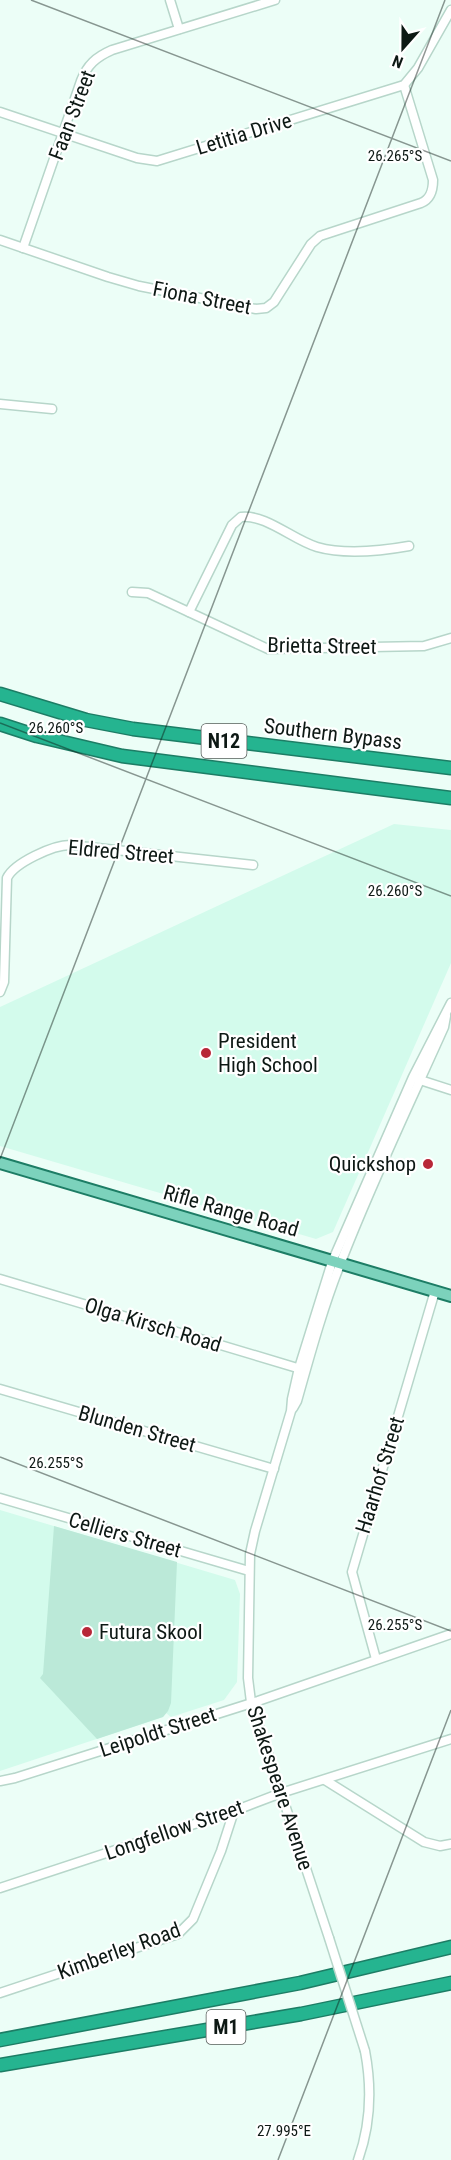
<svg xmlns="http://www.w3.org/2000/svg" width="451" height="2160" font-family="'Roboto Condensed',sans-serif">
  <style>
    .built { fill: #d3fbec }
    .green { fill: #bbe9d8 }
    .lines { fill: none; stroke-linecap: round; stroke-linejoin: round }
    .minor-casing { stroke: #b7d6ca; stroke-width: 11 }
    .major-casing { stroke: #1d7d65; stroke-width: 14 }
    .highway-casing { stroke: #1d7d65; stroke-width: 15 }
    .minor { stroke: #fff; stroke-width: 8 }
    .major { stroke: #7cd2bc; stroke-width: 10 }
    .highway { stroke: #25b490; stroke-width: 12 }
    .minor-bridge-casing { stroke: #b7d6ca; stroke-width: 11; stroke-linecap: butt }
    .minor-bridge { stroke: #fff; stroke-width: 8 }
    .ticks { fill: none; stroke: #0d1814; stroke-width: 1.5; stroke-opacity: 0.45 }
    .poi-dot { fill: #b82738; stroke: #fff; stroke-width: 2 }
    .labels { text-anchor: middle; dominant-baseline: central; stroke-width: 4.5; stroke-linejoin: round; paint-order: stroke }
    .shield { fill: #fff; stroke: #565d5a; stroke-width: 1.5 }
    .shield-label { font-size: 20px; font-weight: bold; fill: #0d1814 }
    .street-label { font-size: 21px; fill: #0d1814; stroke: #fff }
    .poi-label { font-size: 21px; fill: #0d1814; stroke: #fff; text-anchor: start }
    .ticks-label { font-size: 15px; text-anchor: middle; fill: #0d1814; stroke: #fff; stroke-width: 4.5; stroke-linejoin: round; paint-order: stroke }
  </style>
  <rect width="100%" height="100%" fill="#ecfef7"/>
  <g class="built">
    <path d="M394 824 451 830V963L333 1232 316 1239 0 1146V1007Z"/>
    <path d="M0 1510 235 1580 240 1594 237 1682 224 1700 171 1717 166 1713 163 1717 0 1771Z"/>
  </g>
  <path class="green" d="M54 1526 177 1562 171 1703 168 1711 163 1717 97 1739 40 1678 43 1674Z"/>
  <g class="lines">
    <defs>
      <g id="minor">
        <path d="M170 0 179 29"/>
        <path d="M0 112 137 158 157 161 404 85 418 68 451 10"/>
        <path d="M0 240 108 277 139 286 256 309 266 308 274 302 311 244 320 236 421 203C431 199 433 190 433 180L404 85"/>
        <path d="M23 248 81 81C87 65 96 57 112 50L275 0"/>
        <path d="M0 404 52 409"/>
        <path d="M132 592 148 593 268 649 424 646 451 638"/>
        <path d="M189 612 232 525 241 517C266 514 293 540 317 547 345 555 381 551 409 546"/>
        <path d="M0 992 4 982 7 878C14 863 53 845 70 845L253 865"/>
        <path d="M417 1079 451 1090"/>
        <path d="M0 1279 304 1370"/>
        <path d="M0 1389 274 1469"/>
        <path d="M293 1408 297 1401C310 1355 323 1307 341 1262 372 1182 409 1105 444 1027L446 1016"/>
        <path d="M0 1498 249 1571"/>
        <path d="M376 1659 352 1572 435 1291"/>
        <path d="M325 1780 424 1842 440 1846 451 1844"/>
        <path d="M0 1781 15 1778 258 1701 451 1634"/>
        <path d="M0 1888 234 1811 281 1793 451 1739"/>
        <path d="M329 1938 251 1702 248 1678 250 1554 255 1531 291 1411 292 1399 299 1368 332 1262 413 1077 451 1003"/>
        <path d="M0 1993 178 1934 193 1919 221 1851 234 1811"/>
        <path d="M358 2160C371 2124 372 2088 365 2051"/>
      </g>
      <path id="major" d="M0 1163 451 1296"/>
      <g id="highway">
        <path d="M0 694 86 720 133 729 451 768"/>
        <path d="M0 724 37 736 122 756 451 798"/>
        <path d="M0 2040 300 1983 451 1947"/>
        <path d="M0 2065 301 2014 451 1983"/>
      </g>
    </defs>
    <use href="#minor" class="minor-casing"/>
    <use href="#major" class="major-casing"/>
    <use href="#highway" class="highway-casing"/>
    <use href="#minor" class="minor"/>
    <use href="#major" class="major"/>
    <use href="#highway" class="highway"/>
    <defs>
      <path id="minor-bridge" d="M329 1938 365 2051"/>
    </defs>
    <use href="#minor-bridge" class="minor-bridge-casing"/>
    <use href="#minor-bridge" class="minor-bridge"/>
  </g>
  <path class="ticks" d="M31 0 451 161M0 723 451 896M0 1159 445 0M0 1457 451 1631M278 2160 451 1710"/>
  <g class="poi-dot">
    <circle cx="206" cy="1053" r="6"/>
    <circle cx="428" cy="1164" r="6"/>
    <circle cx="87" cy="1632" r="6"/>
  </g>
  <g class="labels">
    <g class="shield">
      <rect x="201.5" y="724" width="45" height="34" rx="4.5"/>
      <rect x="206.5" y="2010" width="39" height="34" rx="4.5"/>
    </g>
    <g class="shield-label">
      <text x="224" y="741">N12</text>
      <text x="226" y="2027">M1</text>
    </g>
    <g class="street-label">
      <text transform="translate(72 115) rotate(-69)">Faan Street</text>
      <text transform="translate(244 134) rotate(-17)">Letitia Drive</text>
      <text transform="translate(202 298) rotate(11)">Fiona Street</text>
      <text transform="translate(322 646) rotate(1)">Brietta Street</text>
      <text transform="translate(333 734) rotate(7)">Southern Bypass</text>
      <text transform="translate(121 852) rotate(5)">Eldred Street</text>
      <text transform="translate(231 1211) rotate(16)">Rifle Range Road</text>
      <text transform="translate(153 1325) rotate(17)">Olga Kirsch Road</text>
      <text transform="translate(137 1429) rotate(16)">Blunden Street</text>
      <text transform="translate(380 1475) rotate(-73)">Haarhof Street</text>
      <text transform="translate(125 1535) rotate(16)">Celliers Street</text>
      <text transform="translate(158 1732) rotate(-18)">Leipoldt Street</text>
      <text transform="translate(280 1788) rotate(72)">Shakespeare Avenue</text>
      <text transform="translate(174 1830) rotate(-19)">Longfellow Street</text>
      <text transform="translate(119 1951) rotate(-20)">Kimberley Road</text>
    </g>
    <g class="poi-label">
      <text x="218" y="1041">President<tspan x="218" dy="24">High School</tspan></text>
      <text x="416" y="1164" text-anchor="end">Quickshop</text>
      <text x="99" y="1632">Futura Skool</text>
    </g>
  </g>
  <g class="ticks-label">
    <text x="395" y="161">26.265°S</text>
    <text x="56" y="733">26.260°S</text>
    <text x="395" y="896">26.260°S</text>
    <text x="56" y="1468">26.255°S</text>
    <text x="395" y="1630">26.255°S</text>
    <text x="284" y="2136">27.995°E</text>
  </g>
  <g transform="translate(403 48) rotate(201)" stroke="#ffffff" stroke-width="4.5" paint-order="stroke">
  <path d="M0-4.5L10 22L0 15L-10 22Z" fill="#0d1814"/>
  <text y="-9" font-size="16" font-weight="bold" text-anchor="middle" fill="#0d1814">N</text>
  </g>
</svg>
